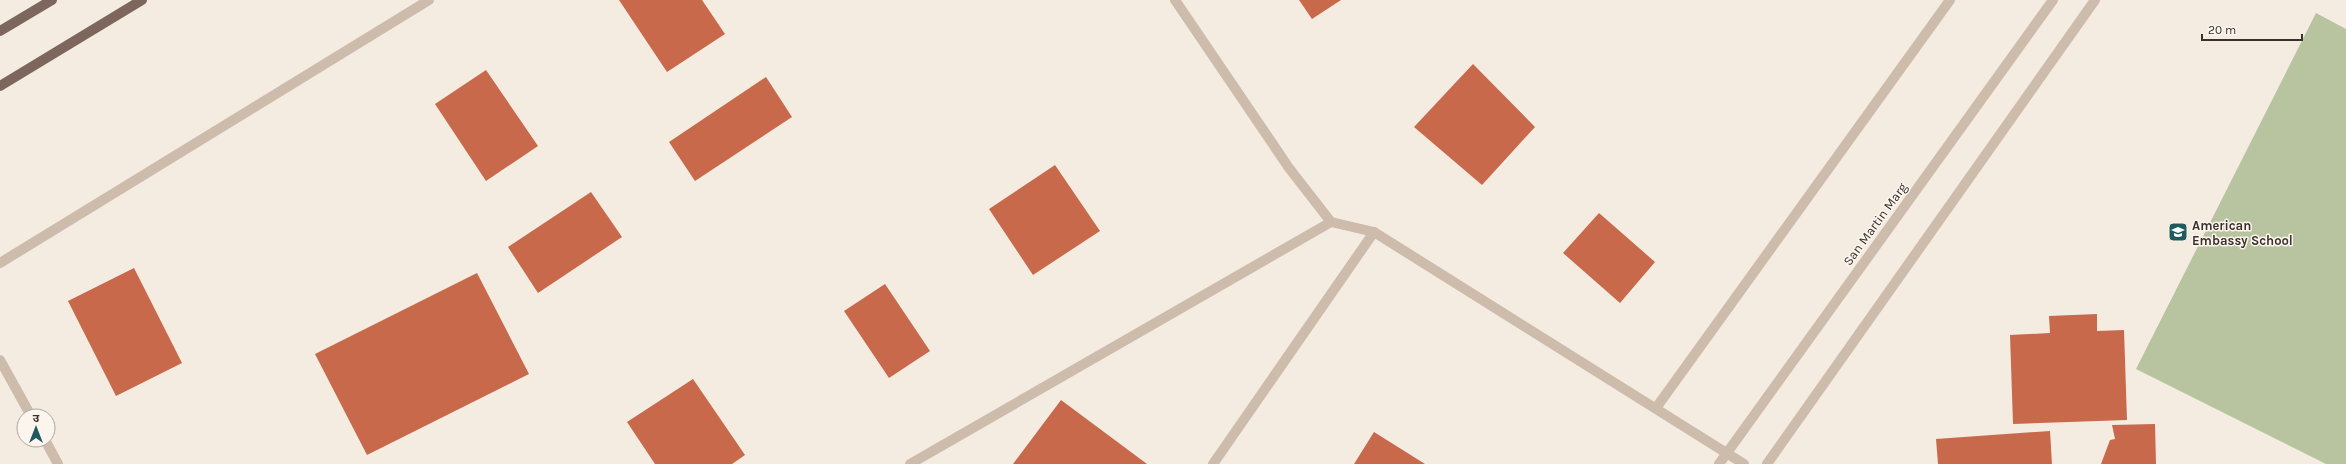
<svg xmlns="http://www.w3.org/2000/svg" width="2346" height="464" font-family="Karla,'Noto Sans Devanagari',sans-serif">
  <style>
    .green { fill: #b8c4a0 }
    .building { fill: #c8694b }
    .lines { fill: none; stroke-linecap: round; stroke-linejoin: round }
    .minor { stroke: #cdbbac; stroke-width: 10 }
    .major { stroke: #7d675c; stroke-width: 10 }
    .labels { text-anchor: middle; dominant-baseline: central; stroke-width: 3; stroke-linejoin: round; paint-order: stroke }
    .street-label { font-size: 13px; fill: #3b302b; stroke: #fbf5ee }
    .poi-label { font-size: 13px; font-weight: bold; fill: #3b302b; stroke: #fbf5ee; text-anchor: start }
  </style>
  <rect width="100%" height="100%" fill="#f4ebe1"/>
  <path class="green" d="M2316 13 2346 29V464H2326L2136 369Z"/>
  <g class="building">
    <path d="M619 0H702L725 34 667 72Z"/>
    <path d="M1299 0H1341L1312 19Z"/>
    <path d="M1473 64 1535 127 1482 185 1414 127Z"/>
    <path d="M486 70 538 146 486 181 435 104Z"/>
    <path d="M766 77 792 117 695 181 669 142Z"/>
    <path d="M1055 165 1100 231 1033 275 989 209Z"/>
    <path d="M591 192 622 237 538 293 508 247Z"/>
    <path d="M1599 213 1655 262 1620 303 1563 253Z"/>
    <path d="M134 268 182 363 116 396 68 301Z"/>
    <path d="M477 273 529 374 367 455 315 354Z"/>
    <path d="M885 284 930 351 889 378 844 311Z"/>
    <path d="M2097 314V331L2124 330 2127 420 2013 424 2010 335 2050 333 2049 316Z"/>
    <path d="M693 379 745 455 732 464H655L627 422Z"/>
    <path d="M1061 400 1147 464H1013Z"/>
    <path d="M2155 424 2156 464H2101L2110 440 2115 439 2112 425Z"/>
    <path d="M2050 431 2052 464H1938L1936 439Z"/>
    <path d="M1374 432 1425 464H1354Z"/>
  </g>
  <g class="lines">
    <g class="minor">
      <path d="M1175 0 1289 168 1331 222"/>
      <path d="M0 263 429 0"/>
      <path d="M0 360 31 416"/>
      <path d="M1656 408 1950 0"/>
      <path d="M45 440 58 464"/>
      <path d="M910 464 1331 222 1374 232 1744 464"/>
      <path d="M1213 464 1374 232"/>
      <path d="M1719 464 2053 0"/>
      <path d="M1767 464 2095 0"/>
    </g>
    <g class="major">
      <path d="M0 31 52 0"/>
      <path d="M0 86 142 0"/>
    </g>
  </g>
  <defs>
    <symbol id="school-square" viewBox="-11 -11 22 22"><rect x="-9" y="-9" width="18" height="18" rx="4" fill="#1f5a5e" stroke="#fbf5ee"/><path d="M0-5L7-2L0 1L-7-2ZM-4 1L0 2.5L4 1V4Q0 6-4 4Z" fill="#fff"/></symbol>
  </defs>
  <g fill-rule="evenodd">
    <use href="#school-square" x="2167" y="221" width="22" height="22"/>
  </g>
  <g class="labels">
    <g class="street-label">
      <text transform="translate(1875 224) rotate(-54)">San Martin Marg</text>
    </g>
    <g class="poi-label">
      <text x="2192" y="225">American<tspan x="2192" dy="15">Embassy School</tspan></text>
    </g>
  </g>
  <g transform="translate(36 428)"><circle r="19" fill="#fbf5ee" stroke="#aea6a0"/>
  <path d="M0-3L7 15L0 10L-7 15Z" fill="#1f5a5e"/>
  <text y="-6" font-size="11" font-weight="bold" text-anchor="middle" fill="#3b302b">उ</text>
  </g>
  <path d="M2202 34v6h100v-6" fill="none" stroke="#3b302b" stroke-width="2"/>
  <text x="2208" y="34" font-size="12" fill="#3b302b" stroke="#fbf5ee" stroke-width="3" paint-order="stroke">20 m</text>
</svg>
